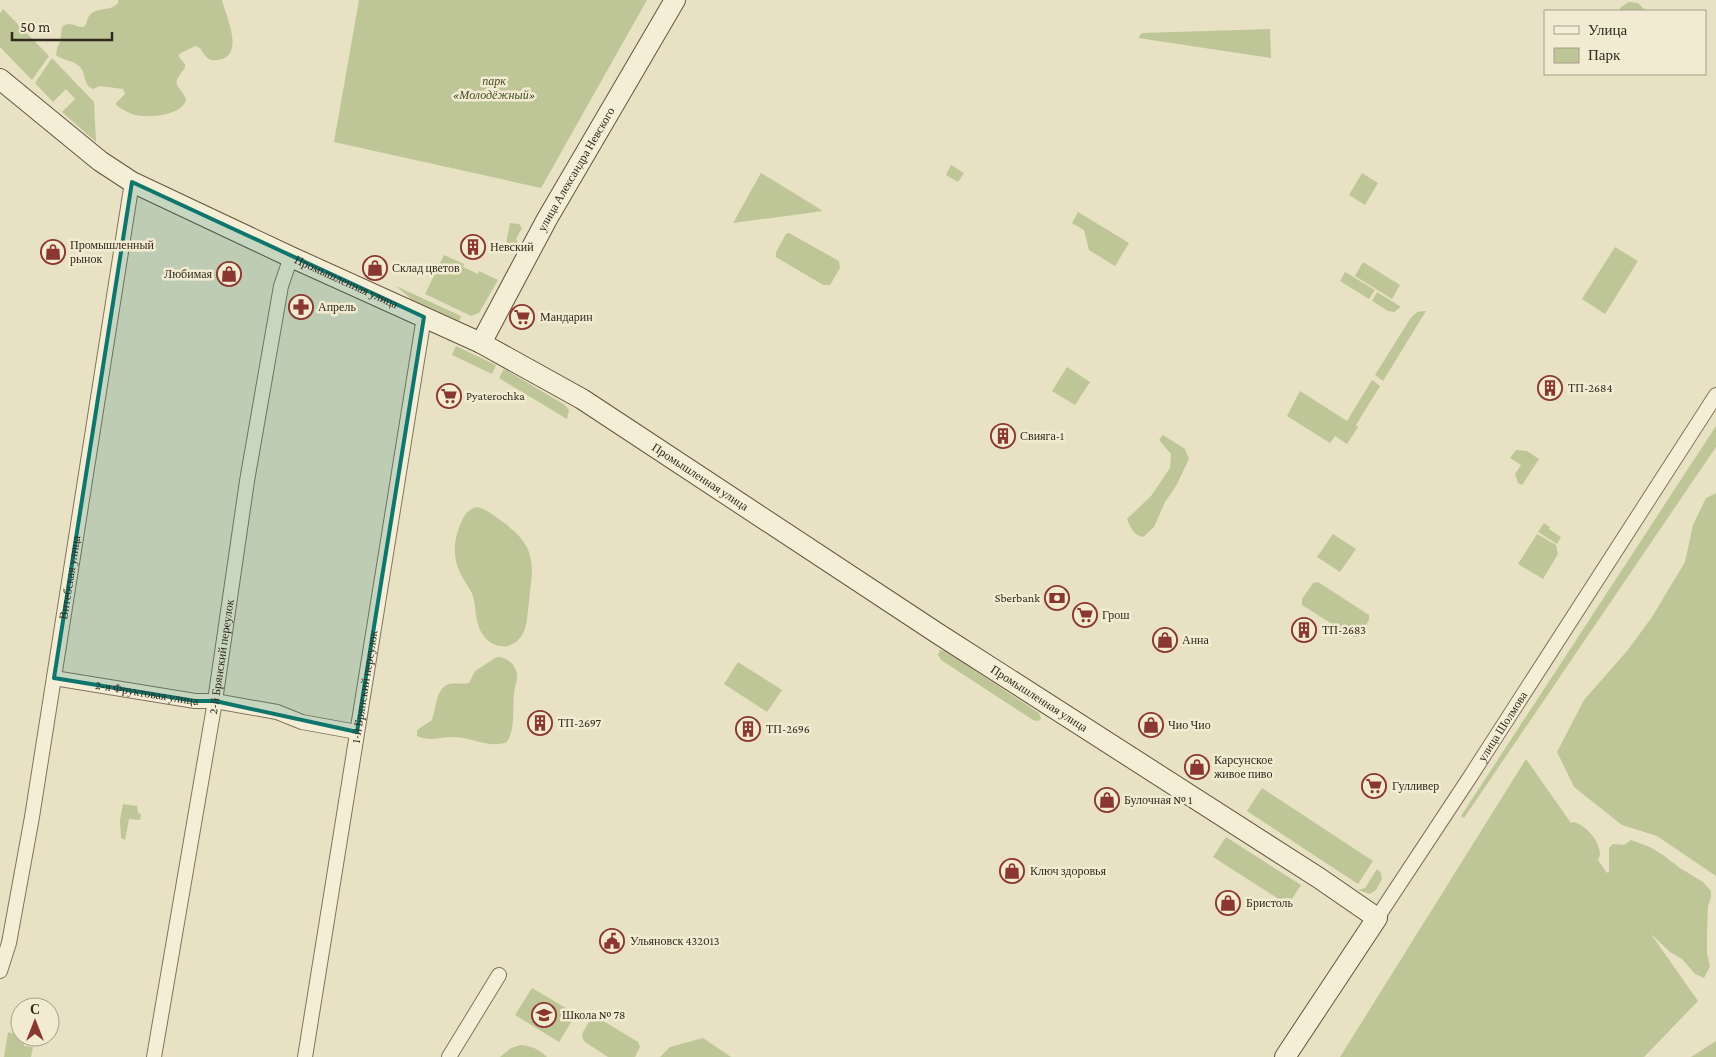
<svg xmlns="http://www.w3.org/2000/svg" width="1716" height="1057" font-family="'Crimson Pro',serif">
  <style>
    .green { fill: #bec698 }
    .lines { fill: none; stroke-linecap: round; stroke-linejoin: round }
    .street-casing { stroke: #82735c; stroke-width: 16 }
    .secondary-casing { stroke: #64543f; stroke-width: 22 }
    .street { stroke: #f5eed6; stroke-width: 14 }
    .secondary { stroke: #f5eed6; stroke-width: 20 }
    .marked { fill: #0f766e; fill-opacity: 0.2; stroke: #0f766e; stroke-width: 4; stroke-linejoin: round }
    .labels { text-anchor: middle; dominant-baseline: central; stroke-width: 5; stroke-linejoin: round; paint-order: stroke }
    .park-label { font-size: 12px; font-style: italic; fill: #424e27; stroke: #f2ebd2 }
    .street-label { font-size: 12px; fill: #332a1e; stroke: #f2ebd2 }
    .poi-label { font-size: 12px; fill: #332a1e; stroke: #f2ebd2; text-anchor: start }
  </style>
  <rect width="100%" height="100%" fill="#e9e1c3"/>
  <g class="green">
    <path d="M118 0H222C226 17 246 56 218 60 208 62 204 55 200 48L195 46 179 54V57L185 64V68C170 87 178 82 186 99 184 116 144 119 132 114 127 112 122 109 117 106L116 103 125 94 123 89 100 86 93 89 89 87C84 81 85 73 81 68 73 59 63 61 56 55L57 48 60 42 62 27C71 20 75 28 84 27 87 23 87 19 89 16 97 6 111 12 118 3Z"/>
    <path d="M359 0H647L541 188 334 142Z"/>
    <path d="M1629 2 1638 3 1646 11H1619L1621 7Z"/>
    <path d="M3 9 49 56 32 80 0 47V14Z"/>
    <path d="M1270 29 1271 58 1138 38 1142 33Z"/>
    <path d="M52 58 94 102 96 142 62 112 75 99 66 89 53 102 35 83Z"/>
    <path d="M951 165 964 173 958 182 946 175Z"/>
    <path d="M761 173 823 211 733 223Z"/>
    <path d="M1362 173 1378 183 1365 205 1349 195Z"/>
    <path d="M1078 212 1129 243 1115 266 1089 250 1084 230 1072 223Z"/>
    <path d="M510 223 519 224 522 228 516 239 518 243 515 249 510 246V244H506Z"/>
    <path d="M789 233 839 261 840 268 830 285H823L776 257V252L786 234Z"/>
    <path d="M1615 247 1638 261 1605 314 1582 299Z"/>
    <path d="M444 255 464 264 463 267 478 274 479 271 498 280 479 313 471 316 425 294Z"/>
    <path d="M1363 262 1400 285 1392 299 1355 276Z"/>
    <path d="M1345 272 1375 290 1369 299 1340 281Z"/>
    <path d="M396 286 461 316 459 321 412 300Z"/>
    <path d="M1377 292 1401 307 1394 312 1388 311 1372 301Z"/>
    <path d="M1424 311H1426L1383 381 1375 375 1410 319 1417 312Z"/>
    <path d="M456 346 496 365 492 374 452 355Z"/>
    <path d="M1067 367 1090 382 1075 405 1052 391Z"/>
    <path d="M504 369 565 405 569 410 567 419 499 378Z"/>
    <path d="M1372 380 1380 386 1356 425 1358 427 1347 444 1335 436 1330 443 1287 416 1300 391 1347 421Z"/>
    <path d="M1716 426V447L1464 818 1461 816Z"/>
    <path d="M1163 435 1185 449 1189 459 1176 486 1165 502 1154 527 1143 537C1133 535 1131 528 1127 519L1151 496 1170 468 1171 454 1159 440Z"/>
    <path d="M1516 450 1527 451 1539 459 1522 485 1518 483 1515 474 1521 465 1510 458Z"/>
    <path d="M1716 493V876L1657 836 1622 825 1574 787 1557 752 1584 700 1627 651 1652 617 1685 562 1693 525 1706 498Z"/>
    <path d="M477 507C487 509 494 516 503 522 531 543 535 557 530 591 529 602 528 613 526 625 520 651 492 654 480 630 475 619 476 607 473 596 471 590 467 585 464 580 453 562 452 545 460 525 464 516 466 510 477 507Z"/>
    <path d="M1544 523 1550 527 1549 529 1561 537 1557 544 1538 532Z"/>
    <path d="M1333 534 1356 549 1340 572 1317 557Z"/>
    <path d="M1537 534 1556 545 1558 554 1543 579 1518 564Z"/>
    <path d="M1318 582 1369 615V620L1358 637H1353L1302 605V599L1313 583Z"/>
    <path d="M940 650 945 651 1039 713 1041 719 1038 721 1033 720 941 660 938 655Z"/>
    <path d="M497 657C507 657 515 664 517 674 518 681 514 687 514 694 512 709 516 728 507 742 490 749 470 737 453 737 440 737 429 742 417 736V730L432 720C436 710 435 689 449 684 455 682 462 685 469 683L475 671Z"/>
    <path d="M738 662 782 690 767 712 724 684Z"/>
    <path d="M1526 759 1571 823 1573 822C1586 824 1606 847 1598 860L1607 873 1609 871V848L1613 844 1624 845 1631 840 1650 847 1663 855 1680 868 1703 882 1711 891V897L1708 906 1707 934V953L1710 966 1704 978 1695 974 1682 959 1670 952 1651 934 1698 1001 1644 1057H1340Z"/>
    <path d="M1262 788 1373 861 1358 884 1247 811Z"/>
    <path d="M123 804 137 806 138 813 141 814 140 820 129 819 125 840 121 838 120 820Z"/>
    <path d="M1226 837 1301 885 1288 905 1213 857Z"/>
    <path d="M1377 869 1381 873 1382 879 1376 890 1370 894 1358 890 1365 888Z"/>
    <path d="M532 988 576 1014 559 1042 515 1015Z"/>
    <path d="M595 1019H600L638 1042 640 1047 635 1057H608L585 1042 582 1037 583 1032 589 1022Z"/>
    <path d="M8 1032 25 1037 24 1046 33 1047 31 1057H4Z"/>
    <path d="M703 1038 731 1057H660L670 1047Z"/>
    <path d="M1716 1041V1057H1691Z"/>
    <path d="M521 1045C532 1046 539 1049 547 1057H500L511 1048Z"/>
  </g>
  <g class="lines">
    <defs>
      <g id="street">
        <path id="s1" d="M54 678 195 701H215L277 712 302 722 357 732"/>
        <path id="s2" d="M1377 918 1470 777 1716 395"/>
        <path id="s3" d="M0 971 9 943 32 817 132 182"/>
        <path id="s4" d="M154 1057 215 701 247 481 281 286 291 257"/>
        <path id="s5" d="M305 1057 424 317"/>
        <path d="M449 1057 499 975"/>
      </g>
      <g id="secondary">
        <path id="s6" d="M0 79 100 161 132 182 291 257 481 343 582 399 937 633 1319 878 1377 918 1285 1057"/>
        <path id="s7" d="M481 343 547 219 675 0"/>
      </g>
    </defs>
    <use href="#street" class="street-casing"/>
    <use href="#secondary" class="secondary-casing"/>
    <use href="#street" class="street"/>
    <use href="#secondary" class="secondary"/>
  </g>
  <path class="marked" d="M132 182 424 317 357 732 215 701H195L54 678Z"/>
  <defs>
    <symbol id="building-ring" viewBox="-11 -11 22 22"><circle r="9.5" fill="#f2ebd2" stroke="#8b3731" stroke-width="1.5"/><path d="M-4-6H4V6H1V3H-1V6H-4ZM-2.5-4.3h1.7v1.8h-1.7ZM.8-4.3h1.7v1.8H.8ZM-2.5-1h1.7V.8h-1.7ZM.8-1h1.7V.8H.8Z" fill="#8b3731"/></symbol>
    <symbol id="shop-ring" viewBox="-11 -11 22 22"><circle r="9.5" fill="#f2ebd2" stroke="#8b3731" stroke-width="1.5"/><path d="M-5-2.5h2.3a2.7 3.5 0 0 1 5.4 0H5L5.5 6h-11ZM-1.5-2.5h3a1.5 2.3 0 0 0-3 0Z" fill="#8b3731"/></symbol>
    <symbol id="pharmacy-ring" viewBox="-11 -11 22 22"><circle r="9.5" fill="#f2ebd2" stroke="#8b3731" stroke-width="1.5"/><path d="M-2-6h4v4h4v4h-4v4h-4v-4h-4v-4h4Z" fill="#8b3731"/></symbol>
    <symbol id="supermarket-ring" viewBox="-11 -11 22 22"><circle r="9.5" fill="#f2ebd2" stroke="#8b3731" stroke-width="1.5"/><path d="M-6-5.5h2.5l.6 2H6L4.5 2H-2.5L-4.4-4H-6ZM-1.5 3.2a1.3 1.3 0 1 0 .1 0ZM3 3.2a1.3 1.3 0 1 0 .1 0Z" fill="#8b3731"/></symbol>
    <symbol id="bank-ring" viewBox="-11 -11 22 22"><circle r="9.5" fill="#f2ebd2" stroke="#8b3731" stroke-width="1.5"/><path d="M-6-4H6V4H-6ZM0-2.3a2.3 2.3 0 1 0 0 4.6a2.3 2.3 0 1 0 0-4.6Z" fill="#8b3731"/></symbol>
    <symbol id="civic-ring" viewBox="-11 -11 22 22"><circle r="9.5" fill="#f2ebd2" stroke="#8b3731" stroke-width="1.5"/><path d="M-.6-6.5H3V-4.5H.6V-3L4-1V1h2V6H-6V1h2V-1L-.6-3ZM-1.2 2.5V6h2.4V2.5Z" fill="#8b3731"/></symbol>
    <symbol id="school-ring" viewBox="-11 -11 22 22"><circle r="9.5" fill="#f2ebd2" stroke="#8b3731" stroke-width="1.5"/><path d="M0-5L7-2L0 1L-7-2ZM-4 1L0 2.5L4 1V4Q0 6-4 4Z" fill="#8b3731"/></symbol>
  </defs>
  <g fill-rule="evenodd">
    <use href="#building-ring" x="459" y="233" width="28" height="28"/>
    <use href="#shop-ring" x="39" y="238" width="28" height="28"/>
    <use href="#shop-ring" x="361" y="254" width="28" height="28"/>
    <use href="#shop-ring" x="215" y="260" width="28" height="28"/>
    <use href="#pharmacy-ring" x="287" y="293" width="28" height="28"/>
    <use href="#supermarket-ring" x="508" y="303" width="28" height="28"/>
    <use href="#building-ring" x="1536" y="374" width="28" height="28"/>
    <use href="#supermarket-ring" x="435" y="382" width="28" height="28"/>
    <use href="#building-ring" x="989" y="422" width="28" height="28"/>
    <use href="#bank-ring" x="1043" y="584" width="28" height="28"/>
    <use href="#supermarket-ring" x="1071" y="601" width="28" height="28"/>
    <use href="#building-ring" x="1290" y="616" width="28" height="28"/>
    <use href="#shop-ring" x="1151" y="626" width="28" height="28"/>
    <use href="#building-ring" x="526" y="709" width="28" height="28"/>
    <use href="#shop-ring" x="1137" y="711" width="28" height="28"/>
    <use href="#building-ring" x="734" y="715" width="28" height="28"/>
    <use href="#shop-ring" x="1183" y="753" width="28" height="28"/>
    <use href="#supermarket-ring" x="1360" y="772" width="28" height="28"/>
    <use href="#shop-ring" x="1093" y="786" width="28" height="28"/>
    <use href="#shop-ring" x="998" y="857" width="28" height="28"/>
    <use href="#shop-ring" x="1214" y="889" width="28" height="28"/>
    <use href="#civic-ring" x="598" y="927" width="28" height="28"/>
    <use href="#school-ring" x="530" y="1001" width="28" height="28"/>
  </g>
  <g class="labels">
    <g class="park-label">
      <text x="494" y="81">парк<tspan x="494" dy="14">«Молодёжный»</tspan></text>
    </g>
    <g class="street-label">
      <text stroke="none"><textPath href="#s7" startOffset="198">улица Александра Невского</textPath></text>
      <text stroke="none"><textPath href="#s6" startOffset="404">Промышленная улица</textPath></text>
      <text stroke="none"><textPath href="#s6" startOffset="809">Промышленная улица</textPath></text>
      <text stroke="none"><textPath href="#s3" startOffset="400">Витебская улица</textPath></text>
      <text stroke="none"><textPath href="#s4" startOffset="406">2-й Брянский переулок</textPath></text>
      <text stroke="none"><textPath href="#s5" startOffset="375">1-й Брянский переулок</textPath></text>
      <text stroke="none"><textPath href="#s1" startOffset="94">2-я Фруктовая улица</textPath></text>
      <text stroke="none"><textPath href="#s6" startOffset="1214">Промышленная улица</textPath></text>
      <text stroke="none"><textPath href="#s2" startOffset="229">улица Шолмова</textPath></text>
    </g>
    <g class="poi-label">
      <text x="70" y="245">Промышленный<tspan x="70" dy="14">рынок</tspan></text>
      <text x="490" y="247">Невский</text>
      <text x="392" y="268">Склад цветов</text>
      <text x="212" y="274" text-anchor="end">Любимая</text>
      <text x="318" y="307">Апрель</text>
      <text x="540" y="317">Мандарин</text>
      <text x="1568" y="388">ТП-2684</text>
      <text x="466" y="396">Pyaterochka</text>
      <text x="1020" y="436">Свияга-1</text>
      <text x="1040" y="598" text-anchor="end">Sberbank</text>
      <text x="1102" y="615">Грош</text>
      <text x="1322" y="630">ТП-2683</text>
      <text x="1182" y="640">Анна</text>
      <text x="558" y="723">ТП-2697</text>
      <text x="1168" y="725">Чио Чио</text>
      <text x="766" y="729">ТП-2696</text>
      <text x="1214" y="760">Карсунское<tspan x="1214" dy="14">живое пиво</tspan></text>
      <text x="1392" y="786">Гулливер</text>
      <text x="1124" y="800">Булочная № 1</text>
      <text x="1030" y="871">Ключ здоровья</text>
      <text x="1246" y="903">Бристоль</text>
      <text x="630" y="941">Ульяновск 432013</text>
      <text x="562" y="1015">Школа № 78</text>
    </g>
  </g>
  <rect x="1544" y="10" width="162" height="65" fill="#f2ebd2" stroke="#a69e8a"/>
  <rect x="1554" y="26" width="25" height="8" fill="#f5eed6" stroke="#a69e8a"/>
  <text x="1588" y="35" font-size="15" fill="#332a1e">Улица</text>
  <rect x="1554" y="48" width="25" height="15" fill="#bec698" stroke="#a69e8a"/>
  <text x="1588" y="60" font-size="15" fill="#332a1e">Парк</text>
  <g transform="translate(35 1022)"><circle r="24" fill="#f2ebd2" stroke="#a69e8a"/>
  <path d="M0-4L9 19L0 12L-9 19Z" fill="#8b3731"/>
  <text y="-8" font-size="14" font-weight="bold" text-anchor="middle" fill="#332a1e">С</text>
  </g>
  <path d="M12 32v8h100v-8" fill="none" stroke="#332a1e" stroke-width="2.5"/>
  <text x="20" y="32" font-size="15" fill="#332a1e" stroke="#f2ebd2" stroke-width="4" paint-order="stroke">50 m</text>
</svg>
